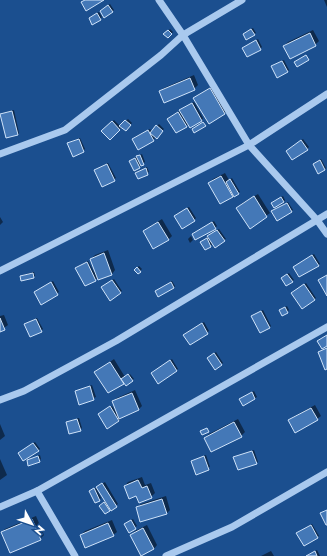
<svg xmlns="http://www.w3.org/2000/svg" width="327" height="556" font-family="Jost,sans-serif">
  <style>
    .shadow { fill: #0007 }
    .building { fill: #4478b7; stroke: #cfe3fa }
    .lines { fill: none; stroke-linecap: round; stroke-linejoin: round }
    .minor { stroke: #a9c9ee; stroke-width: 7 }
  </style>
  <rect width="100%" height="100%" fill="#1b4f8f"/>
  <g class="shadow">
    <path d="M324 0H327V7Z"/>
    <path d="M110 4 114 10 112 12 103 9Z"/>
    <path d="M99 12 102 17 100 19 92 16Z"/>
    <path d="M253 28 256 33 254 34 246 32Z"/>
    <path d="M170 29 173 32 168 37 165 34Z"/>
    <path d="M313 30 319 41 315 45 284 46 288 42Z"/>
    <path d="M258 39 262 47 260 49 243 48Z"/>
    <path d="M284 60 289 70 287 72 274 65Z"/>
    <path d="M194 75 198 85 194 89 160 91 164 88Z"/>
    <path d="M214 85 228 109 225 113 209 122 194 98Z"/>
    <path d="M194 102 203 118 202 120 190 127 189 124 186 126 170 117Z"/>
    <path d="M14 110 19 133 18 135 1 114Z"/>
    <path d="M128 119 132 123 126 130 122 127 110 138 103 131 114 120 120 126Z"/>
    <path d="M159 124 164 129 153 140 135 137 150 129 152 132Z"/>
    <path d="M80 138 85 149 83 151 70 142Z"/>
    <path d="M303 139 309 147 307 149H289Z"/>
    <path d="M142 154 145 162 139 167 132 160Z"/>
    <path d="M321 159 326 168 324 170 314 164Z"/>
    <path d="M108 163 116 178 103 186 97 169Z"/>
    <path d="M147 167 149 172 138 178 136 173Z"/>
    <path d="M225 173 229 180 232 178 240 192 232 197 210 183 213 179Z"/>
    <path d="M258 194 270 213 250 227 241 204Z"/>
    <path d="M283 196 285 200 284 202 272 203Z"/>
    <path d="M288 202 293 210 291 211 274 210Z"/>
    <path d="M189 207 196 218 194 220 177 214Z"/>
    <path d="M0 217 3 222 0 225Z"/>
    <path d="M162 219 172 236 168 240 144 232 148 228Z"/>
    <path d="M214 221 217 226 215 228 195 233Z"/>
    <path d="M219 229 226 239 213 244 205 249 201 242Z"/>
    <path d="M191 236 193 240 190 243 188 239Z"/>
    <path d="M108 250 115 270 112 274 98 279V278L85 285 76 268 88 261 94 272 96 271 91 259 95 255Z"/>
    <path d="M314 254 320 264 318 265 296 266Z"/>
    <path d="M139 266 142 269 138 273 135 270Z"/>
    <path d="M34 272 35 276 33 277H21L23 275Z"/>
    <path d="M289 273 294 280 292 281 284 277Z"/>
    <path d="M114 279 122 291 110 299 104 286Z"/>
    <path d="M53 281 59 292 41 303 35 292Z"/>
    <path d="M172 281 175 286 174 288 156 291Z"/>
    <path d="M306 283 316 298 302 308 294 292Z"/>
    <path d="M287 306 289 310 287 312 280 310Z"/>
    <path d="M263 310 271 326 269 328 252 316Z"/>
    <path d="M4 315 8 325 0 331V316Z"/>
    <path d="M37 318 43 329 41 331 27 323Z"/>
    <path d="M204 322 209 331 190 343 186 333Z"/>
    <path d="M216 352 223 363 222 364 210 357Z"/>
    <path d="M114 359 125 377 130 374 134 379 132 380 123 383 96 372Z"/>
    <path d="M172 359 178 369 158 383 154 372Z"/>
    <path d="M92 385 96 397 80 404 76 392Z"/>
    <path d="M135 390 142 406 138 410 120 418V419L119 421 108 428 101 413 112 406 118 415 113 401 117 398Z"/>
    <path d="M254 391 257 397 243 405 240 399Z"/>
    <path d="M315 405 321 416 317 419 290 421 293 417Z"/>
    <path d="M79 418 82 428 80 430 67 422Z"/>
    <path d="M238 419 245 432 241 436 205 438 209 434Z"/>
    <path d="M0 424 5 436 0 440Z"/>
    <path d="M35 442 40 449 38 451 21 452Z"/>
    <path d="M254 450 258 462 256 463 235 457Z"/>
    <path d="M40 455 41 459 39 461 28 460Z"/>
    <path d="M206 455 210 467 197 473 192 461Z"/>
    <path d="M0 459 7 475 0 480Z"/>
    <path d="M142 477 145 485 151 483 155 493 151 497 137 494 125 486 128 482Z"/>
    <path d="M105 482 118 504 109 510 102 504 106 501 97 487Z"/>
    <path d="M96 488 101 498 99 500 90 491Z"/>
    <path d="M166 496 170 510 167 513 137 508 141 504Z"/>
    <path d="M36 516 44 535 40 539 2 533 5 529Z"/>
    <path d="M133 519 137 526 129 531 127 523Z"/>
    <path d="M112 520 117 532 113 535H81L85 531Z"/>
    <path d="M312 524 319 536 317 537 298 533Z"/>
    <path d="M147 525 157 545 154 549 132 535 135 531Z"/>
    <path d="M317 550 320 556H307L308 555Z"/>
    <path d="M271 551 274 556H261Z"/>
  </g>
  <g class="building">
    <path d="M85 0H104L86 11 81 2Z"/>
    <path d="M108 5 113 12 104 18 100 11Z"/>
    <path d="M97 13 101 20 92 25 89 18Z"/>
    <path d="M251 29 255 35 246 40 243 34Z"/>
    <path d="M168 30 172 34 168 38 163 34Z"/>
    <path d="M310 33 316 46 290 59 283 46Z"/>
    <path d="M256 40 261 50 247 57 242 48Z"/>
    <path d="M306 55 309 60 297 67 294 62Z"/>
    <path d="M282 61 288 72 277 78 271 66Z"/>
    <path d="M190 78 195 90 164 103 159 91Z"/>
    <path d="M210 88 225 114 209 124 193 98Z"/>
    <path d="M192 103 202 121 190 128 179 110Z"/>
    <path d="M12 111 18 135 6 138 0 114Z"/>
    <path d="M178 112 187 127 176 133 167 119Z"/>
    <path d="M125 120 131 125 126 131 119 126Z"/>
    <path d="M112 121 120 130 110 140 101 131Z"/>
    <path d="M203 122 206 126 194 133 192 129Z"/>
    <path d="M156 125 163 131 157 139 150 133Z"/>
    <path d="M148 130 154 141 138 150 132 139Z"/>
    <path d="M79 139 84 152 73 157 67 143Z"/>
    <path d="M301 140 308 150 292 160 286 151Z"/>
    <path d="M140 155 144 165 141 166 136 156Z"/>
    <path d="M135 158 140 168 134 171 129 161Z"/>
    <path d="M320 160 325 170 318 174 313 164Z"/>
    <path d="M107 164 115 181 102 187 94 170Z"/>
    <path d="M146 168 148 175 138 179 135 173Z"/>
    <path d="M221 176 233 197 220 204 208 183Z"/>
    <path d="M230 179 239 194 234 197 226 182Z"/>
    <path d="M254 196 267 217 250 229 236 208Z"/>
    <path d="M281 197 284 202 274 208 271 203Z"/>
    <path d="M287 203 292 212 277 221 271 211Z"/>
    <path d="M187 208 195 221 182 229 174 216Z"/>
    <path d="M158 222 169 240 153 249 143 231Z"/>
    <path d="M212 222 216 229 195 240 192 234Z"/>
    <path d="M217 230 225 241 215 248 207 236Z"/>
    <path d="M207 238 211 247 205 250 200 242Z"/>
    <path d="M104 253 112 275 98 280 90 259Z"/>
    <path d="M312 255 319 266 299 277 293 267Z"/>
    <path d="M87 262 96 281 85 286 75 268Z"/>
    <path d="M137 267 141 272 138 274 134 270Z"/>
    <path d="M33 273 34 278 21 281 20 276Z"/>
    <path d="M287 274 293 282 286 286 281 278Z"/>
    <path d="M327 275V296L318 280Z"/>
    <path d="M112 280 121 293 110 301 101 287Z"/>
    <path d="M51 282 58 295 41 305 34 292Z"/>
    <path d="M171 282 174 288 158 297 155 291Z"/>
    <path d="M304 284 315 300 302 309 291 293Z"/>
    <path d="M285 307 288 313 282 316 279 310Z"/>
    <path d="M261 311 270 328 260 333 251 316Z"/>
    <path d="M0 318 5 330 0 332Z"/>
    <path d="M36 319 42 332 30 337 24 324Z"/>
    <path d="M202 323 208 334 190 345 183 335Z"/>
    <path d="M327 335V346L322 349 317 341Z"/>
    <path d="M327 348V369L325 370 318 352Z"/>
    <path d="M214 353 222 365 215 370 207 358Z"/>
    <path d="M170 360 177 371 158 384 151 373Z"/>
    <path d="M110 362 124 384 108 393 94 372Z"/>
    <path d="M128 374 133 381 126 386 121 379Z"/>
    <path d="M90 386 94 400 79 405 75 391Z"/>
    <path d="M252 392 255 399 243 406 239 399Z"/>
    <path d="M132 393 139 410 119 419 112 401Z"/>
    <path d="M110 406 119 421 107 429 98 414Z"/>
    <path d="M311 408 318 420 295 433 288 420Z"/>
    <path d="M77 419 81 431 69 434 66 422Z"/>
    <path d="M234 422 242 437 211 452 204 438Z"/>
    <path d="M207 428 209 432 202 435 200 431Z"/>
    <path d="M33 443 39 451 23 461 18 453Z"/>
    <path d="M252 451 257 464 238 470 233 457Z"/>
    <path d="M38 456 40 462 28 466 27 460Z"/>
    <path d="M204 456 209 470 196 475 191 461Z"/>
    <path d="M138 480 142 488 147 486 152 498 139 503 136 496 129 499 124 486Z"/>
    <path d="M102 483 117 507 111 511 96 487Z"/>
    <path d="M94 488 100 501 95 503 89 491Z"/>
    <path d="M162 499 167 514 140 522 136 507Z"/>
    <path d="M104 502 110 511 105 514 99 506Z"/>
    <path d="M327 510V525H326L320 513Z"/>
    <path d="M32 519 41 540 10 553 1 532Z"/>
    <path d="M131 520 136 529 129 533 124 524Z"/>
    <path d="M108 523 114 536 85 548 80 535Z"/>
    <path d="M311 525 318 538 304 546 296 533Z"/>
    <path d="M143 528 154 549 141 556 130 535Z"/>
    <path d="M315 551 317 556H306Z"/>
  </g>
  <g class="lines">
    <g class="minor">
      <path d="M159 0 183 35 249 145 317 220 327 234"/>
      <path d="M0 154 65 130 161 55 183 35 242 0"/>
      <path d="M0 271 249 145 327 94"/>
      <path d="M0 400 24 391 116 341 327 214"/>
      <path d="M37 491 75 556"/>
      <path d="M0 507 37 491 327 327"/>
      <path d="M166 556 232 527 327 472"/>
    </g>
  </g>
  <g transform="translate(32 524) rotate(130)" stroke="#1b4f8f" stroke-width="3" paint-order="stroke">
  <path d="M0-3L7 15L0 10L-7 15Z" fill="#ffffff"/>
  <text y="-6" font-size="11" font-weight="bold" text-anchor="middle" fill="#ffffff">N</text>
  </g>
</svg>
